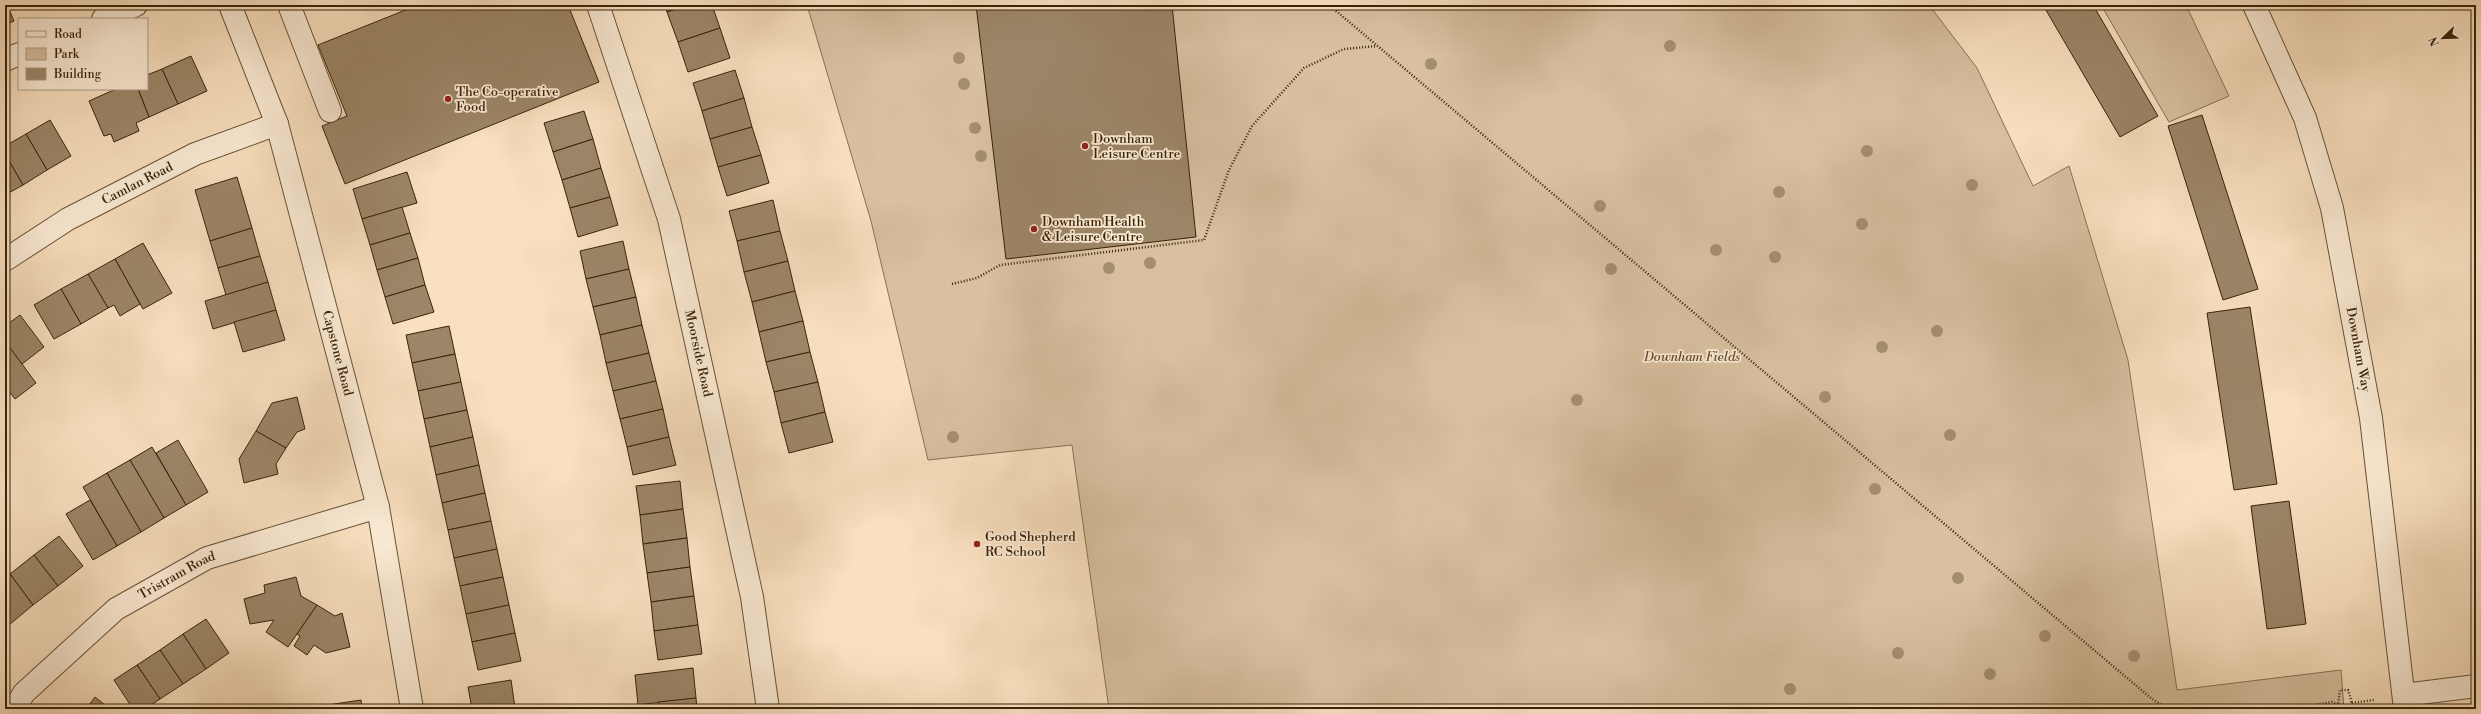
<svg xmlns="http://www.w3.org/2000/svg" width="2481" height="714" font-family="'Libre Bodoni',serif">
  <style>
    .green { fill: #d8c0a0; stroke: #887255 }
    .building { fill: #9c8668; stroke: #38240a }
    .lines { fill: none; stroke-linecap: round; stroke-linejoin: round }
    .minor-casing { stroke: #685337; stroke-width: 24 }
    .path { stroke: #38240a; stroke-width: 2.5; stroke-dasharray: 1 2; stroke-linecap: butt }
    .minor { stroke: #fbebd5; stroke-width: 22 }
    .tree { fill: #a58e70 }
    .poi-dot { fill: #8f2418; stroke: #fbebd5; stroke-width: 1.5 }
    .labels { text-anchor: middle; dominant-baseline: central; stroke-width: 3.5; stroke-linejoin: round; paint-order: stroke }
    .poi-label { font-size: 13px; fill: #38240a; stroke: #fbebd5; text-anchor: start }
    .street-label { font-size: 13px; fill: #38240a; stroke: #fbebd5 }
    .park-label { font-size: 13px; font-style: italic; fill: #604b30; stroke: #fbebd5 }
  </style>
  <rect width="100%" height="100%" fill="#f9e0bf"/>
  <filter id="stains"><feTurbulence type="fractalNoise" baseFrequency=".005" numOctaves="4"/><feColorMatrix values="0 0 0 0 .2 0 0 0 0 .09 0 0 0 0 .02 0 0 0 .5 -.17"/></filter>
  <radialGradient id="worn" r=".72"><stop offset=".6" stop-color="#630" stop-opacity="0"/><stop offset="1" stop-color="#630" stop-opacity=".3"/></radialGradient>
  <g class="green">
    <path d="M807 5H1929L1977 68 2033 186 2069 166 2128 360 2177 690 2341 670 2344 709H1109L1072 445 928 460 871 221Z"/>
    <path d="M2101 5H2186L2229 96 2169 122Z"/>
  </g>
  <g class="building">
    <path d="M5 5H7L14 21 5 25Z"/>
    <path d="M418 5H568L599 82 345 184 322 126 347 116 318 45Z"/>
    <path d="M665 5H688L667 12Z"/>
    <path d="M688 5H712L720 28 678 42 667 12Z"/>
    <path d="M976 5H1172L1196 237 1006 259Z"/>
    <path d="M2043 5H2093L2158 116 2120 137Z"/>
    <path d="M720 28 730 58 688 72 678 42Z"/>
    <path d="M191 56 207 91 178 104 162 69Z"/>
    <path d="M162 69 178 104 149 117 138 89H147V75Z"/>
    <path d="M735 70 744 98 702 111 693 83Z"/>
    <path d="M116 89H138L149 117 136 123 139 131 114 142 111 134 104 136 89 101Z"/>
    <path d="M744 98 752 127 710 139 702 111Z"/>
    <path d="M584 111 593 139 553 152 544 123Z"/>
    <path d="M2202 115 2258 289 2223 300 2168 126Z"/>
    <path d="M50 120 71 156 47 170 26 134Z"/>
    <path d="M752 127 761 155 718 167 710 139Z"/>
    <path d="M26 134 47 170 23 185 5 154V146Z"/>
    <path d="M593 139 601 168 562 180 553 152Z"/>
    <path d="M5 154 23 185 5 195Z"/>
    <path d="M761 155 769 183 727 196 718 167Z"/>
    <path d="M601 168 610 197 570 208 562 180Z"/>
    <path d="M407 172 417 203 362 219 353 189Z"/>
    <path d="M237 177 252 228 210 241 195 190Z"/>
    <path d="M610 197 618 225 578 237 570 208Z"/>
    <path d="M773 200 780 231 737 241 729 211Z"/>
    <path d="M402 207 410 233 370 245 362 219Z"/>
    <path d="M252 228 260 256 218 268 210 241Z"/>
    <path d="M780 231 788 261 744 272 737 241Z"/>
    <path d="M410 233 418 258 377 270 370 245Z"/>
    <path d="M623 241 629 269 586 279 580 251Z"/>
    <path d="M143 243 172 293 143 309 115 259Z"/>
    <path d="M260 256 268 282 226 295 218 268Z"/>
    <path d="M418 258 425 285 385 297 377 270Z"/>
    <path d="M115 259 140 304 120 316 114 305 108 308 88 274Z"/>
    <path d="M788 261 795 291 752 302 744 272Z"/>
    <path d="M629 269 636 297 593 307 586 279Z"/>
    <path d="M88 274 108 308 81 324 61 289Z"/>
    <path d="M268 282 276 310 213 329 205 301Z"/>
    <path d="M425 285 434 312 393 324 385 297Z"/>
    <path d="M61 289 81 324 54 339 34 305Z"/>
    <path d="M795 291 803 321 759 332 752 302Z"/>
    <path d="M636 297 642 325 600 335 593 307Z"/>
    <path d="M2250 307 2277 484 2234 490 2207 313Z"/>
    <path d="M276 310 285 340 243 352 234 322Z"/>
    <path d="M20 315 44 347 22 364 5 341V326Z"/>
    <path d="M803 321 810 352 766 362 759 332Z"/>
    <path d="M642 325 649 353 606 363 600 335Z"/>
    <path d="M449 326 455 354 412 363 406 335Z"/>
    <path d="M5 341 36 383 15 399 5 386Z"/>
    <path d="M810 352 818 382 774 392 766 362Z"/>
    <path d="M649 353 656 381 613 391 606 363Z"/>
    <path d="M455 354 461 382 418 391 412 363Z"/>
    <path d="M656 381 663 409 620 419 613 391Z"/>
    <path d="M461 382 467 410 424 419 418 391Z"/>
    <path d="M818 382 825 412 781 423 774 392Z"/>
    <path d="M297 397 305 429 297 432 286 448 256 431 272 403Z"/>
    <path d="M663 409 669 437 627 447 620 419Z"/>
    <path d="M467 410 473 437 430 447 424 419Z"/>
    <path d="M825 412 833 442 789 453 781 423Z"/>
    <path d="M256 431 286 448 276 464 278 474 244 483 239 459Z"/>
    <path d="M473 437 479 465 436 475 430 447Z"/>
    <path d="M669 437 676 465 633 475 627 447Z"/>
    <path d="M178 440 208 492 186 505 156 453Z"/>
    <path d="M152 447 186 505 164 518 130 460Z"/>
    <path d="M130 460 164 518 141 532 107 473Z"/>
    <path d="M479 465 485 493 442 503 436 475Z"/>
    <path d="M107 473 141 532 117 546 83 487Z"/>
    <path d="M680 481 683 509 640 515 636 486Z"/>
    <path d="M485 493 491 521 448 530 442 503Z"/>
    <path d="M90 500 117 546 93 560 66 514Z"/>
    <path d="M2289 501 2306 624 2267 629 2251 506Z"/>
    <path d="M683 509 687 538 643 544 640 515Z"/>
    <path d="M491 521 497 549 454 558 448 530Z"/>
    <path d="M59 536 83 566 58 586 34 555Z"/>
    <path d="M687 538 690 567 647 573 643 544Z"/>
    <path d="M497 549 503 577 460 586 454 558Z"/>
    <path d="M34 555 58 586 33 605 10 574Z"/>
    <path d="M690 567 694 596 651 602 647 573Z"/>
    <path d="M10 574 33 605 9 625 5 620V578Z"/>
    <path d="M296 577 301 596 317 605 288 647 266 632 274 620 250 624 244 599 265 593 264 585Z"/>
    <path d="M503 577 509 605 466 614 460 586Z"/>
    <path d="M694 596 698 625 654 631 651 602Z"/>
    <path d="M317 605 335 616 342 613 350 647 326 653 314 645 307 655 294 646 300 636 297 634Z"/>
    <path d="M509 605 515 633 472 642 466 614Z"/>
    <path d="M206 619 229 653 206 669 183 634Z"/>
    <path d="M698 625 702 654 658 660 654 631Z"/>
    <path d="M515 633 521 661 478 670 472 642Z"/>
    <path d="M183 634 206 669 183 684 160 650Z"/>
    <path d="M160 650 183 684 160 699 137 665Z"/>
    <path d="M137 665 160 699 145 709H133L114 680Z"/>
    <path d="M693 668 696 698 638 705 635 675Z"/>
    <path d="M511 680 515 708 472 709 468 687Z"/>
    <path d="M95 697 110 709H86Z"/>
    <path d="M696 698 697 709H659L658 702Z"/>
    <path d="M361 700 362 709H321V706Z"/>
  </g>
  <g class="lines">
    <defs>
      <g id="minor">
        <path id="s1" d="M230 5 277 124 378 507 412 709"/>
        <path d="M289 5 330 111"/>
        <path id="s2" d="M598 5 669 219 752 597 768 709"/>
        <path id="s3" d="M2254 5 2305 118 2332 208 2371 418 2405 709"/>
        <path d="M103 19 136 5"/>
        <path d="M5 60 19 54"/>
        <path id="s4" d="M5 260 68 219 195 154 277 124"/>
        <path d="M2404 695 2476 686"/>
        <path id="s5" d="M14 709 24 693 116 609 207 558 378 507"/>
      </g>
    </defs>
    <use href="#minor" class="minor-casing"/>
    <g class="path">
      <path d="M1329 5 2152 699 2168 709"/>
      <path d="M952 284 977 278 1000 265 1204 240 1229 170 1252 126 1304 68 1344 49 1377 46"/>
      <path d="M2293 709 2332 702 2338 705 2340 690H2348L2352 703"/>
      <path d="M2330 709 2338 705 2340 709"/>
      <path d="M2353 709 2352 703 2374 700"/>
    </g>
    <use href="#minor" class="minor"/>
  </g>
  <g class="tree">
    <circle cx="1670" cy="46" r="6"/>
    <circle cx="959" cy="58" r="6"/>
    <circle cx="1431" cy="64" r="6"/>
    <circle cx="964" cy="84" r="6"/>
    <circle cx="975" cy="128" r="6"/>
    <circle cx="1867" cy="151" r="6"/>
    <circle cx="981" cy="156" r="6"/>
    <circle cx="1972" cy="185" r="6"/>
    <circle cx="1779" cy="192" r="6"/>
    <circle cx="1600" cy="206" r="6"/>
    <circle cx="1862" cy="224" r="6"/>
    <circle cx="1716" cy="250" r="6"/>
    <circle cx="1775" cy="257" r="6"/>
    <circle cx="1150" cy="263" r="6"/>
    <circle cx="1109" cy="268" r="6"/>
    <circle cx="1611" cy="269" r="6"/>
    <circle cx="1937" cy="331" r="6"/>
    <circle cx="1882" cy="347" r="6"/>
    <circle cx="1825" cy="397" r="6"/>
    <circle cx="1577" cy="400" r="6"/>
    <circle cx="1950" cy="435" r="6"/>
    <circle cx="953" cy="437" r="6"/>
    <circle cx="1875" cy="489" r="6"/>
    <circle cx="1958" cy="578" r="6"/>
    <circle cx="2045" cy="636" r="6"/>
    <circle cx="1898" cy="653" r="6"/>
    <circle cx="2134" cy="656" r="6"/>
    <circle cx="1990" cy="674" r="6"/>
    <circle cx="1790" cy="689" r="6"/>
  </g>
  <g class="poi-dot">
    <circle cx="448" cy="99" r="4"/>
    <circle cx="1085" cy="146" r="4"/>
    <circle cx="1034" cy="229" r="4"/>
    <circle cx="977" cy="544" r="4"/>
  </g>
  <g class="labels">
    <g class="poi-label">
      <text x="456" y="92">The Co-operative<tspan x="456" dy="15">Food</tspan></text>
      <text x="1093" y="139">Downham<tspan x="1093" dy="15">Leisure Centre</tspan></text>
      <text x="1042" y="222">Downham Health<tspan x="1042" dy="15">&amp; Leisure Centre</tspan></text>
      <text x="985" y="537">Good Shepherd<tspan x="985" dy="15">RC School</tspan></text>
    </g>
    <g class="street-label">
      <text stroke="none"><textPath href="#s4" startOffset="153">Camlan Road</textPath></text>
      <text stroke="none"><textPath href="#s3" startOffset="362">Downham Way</textPath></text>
      <text stroke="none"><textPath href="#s1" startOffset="365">Capstone Road</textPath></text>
      <text stroke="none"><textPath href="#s2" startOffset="363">Moorside Road</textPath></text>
      <text stroke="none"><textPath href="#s5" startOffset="213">Tristram Road</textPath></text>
    </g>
    <g class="park-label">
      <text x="1692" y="357">Downham Fields</text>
    </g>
  </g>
  <rect width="2481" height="714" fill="none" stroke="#f9e0bf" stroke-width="20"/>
  <rect x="6" y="6" width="2469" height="702" fill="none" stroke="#38240a" stroke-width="2"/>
  <rect x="10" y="10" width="2461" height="694" fill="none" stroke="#38240a"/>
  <rect x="18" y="18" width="130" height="72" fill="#fbebd5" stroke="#ad9b84"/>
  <rect x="26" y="31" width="20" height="6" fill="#fbebd5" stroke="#ad9b84"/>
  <text x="54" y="38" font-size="12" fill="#38240a">Road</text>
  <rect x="26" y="48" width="20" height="12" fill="#d8c0a0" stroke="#ad9b84"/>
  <text x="54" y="58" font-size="12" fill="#38240a">Park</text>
  <rect x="26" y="68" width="20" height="12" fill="#9c8668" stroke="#ad9b84"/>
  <text x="54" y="78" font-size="12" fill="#38240a">Building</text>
  <g transform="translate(2443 38) rotate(247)" stroke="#fbebd5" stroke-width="3" paint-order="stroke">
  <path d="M0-3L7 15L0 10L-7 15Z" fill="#38240a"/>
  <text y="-6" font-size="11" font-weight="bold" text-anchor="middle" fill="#38240a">N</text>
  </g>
  <rect width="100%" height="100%" filter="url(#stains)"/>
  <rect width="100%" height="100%" fill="url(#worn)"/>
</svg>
